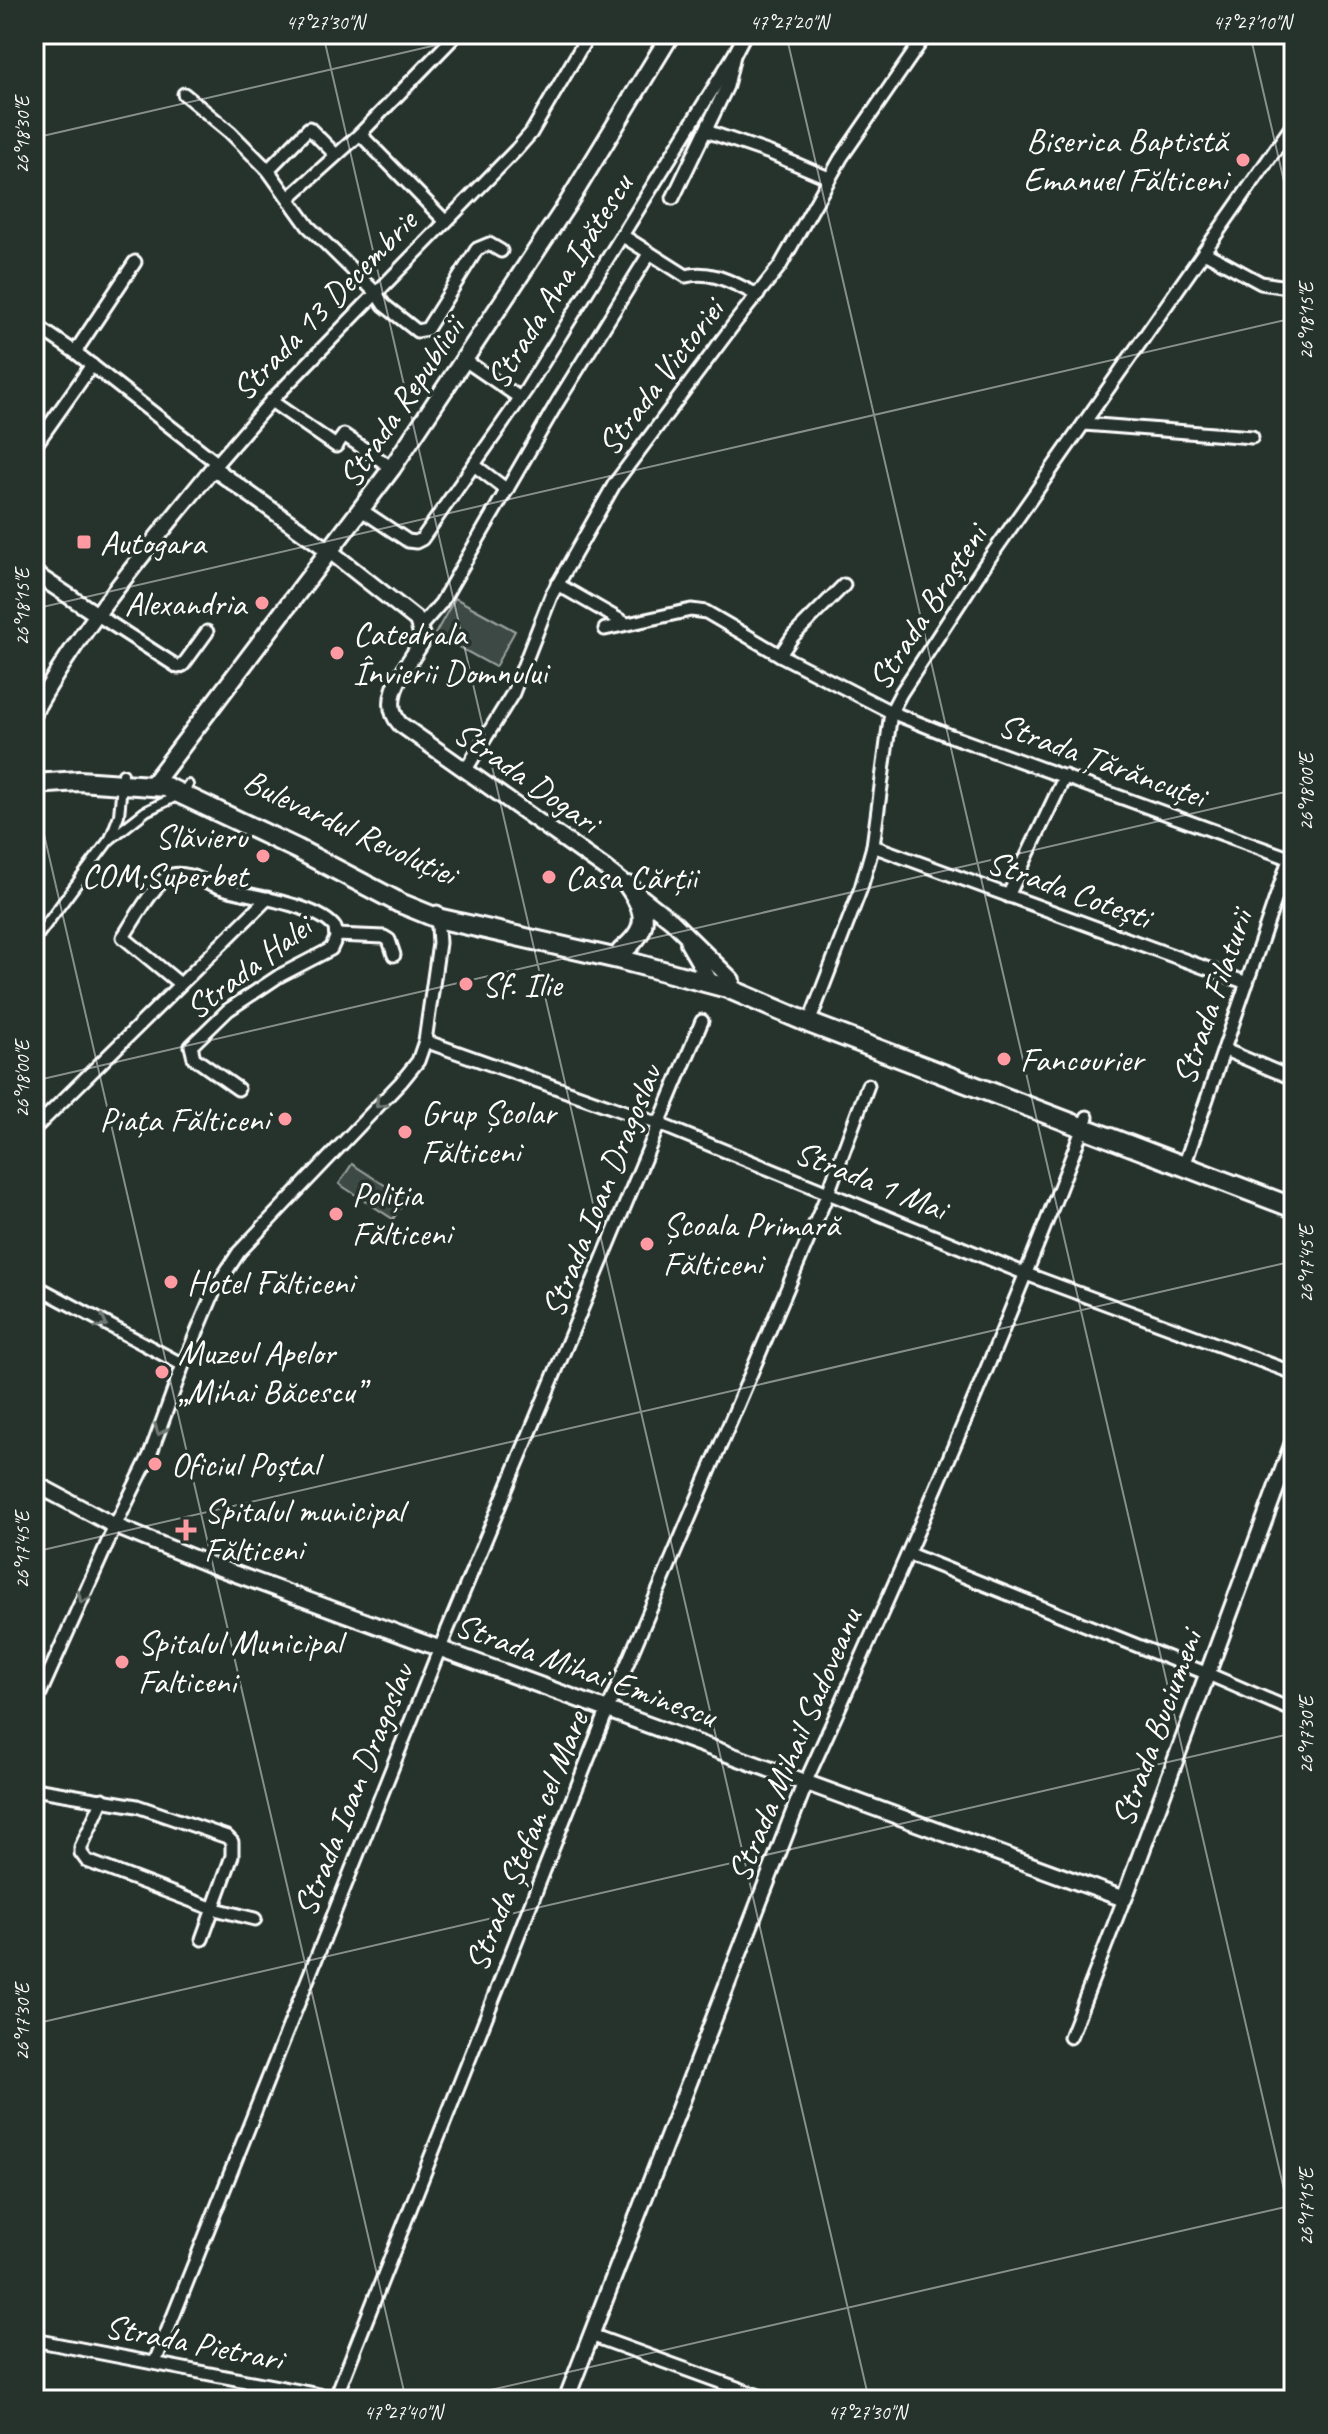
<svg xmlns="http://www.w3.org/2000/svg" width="1328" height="2434" font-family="Caveat,sans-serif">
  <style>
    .pitch { fill: #3e4944; stroke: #9ea4a2; stroke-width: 2 }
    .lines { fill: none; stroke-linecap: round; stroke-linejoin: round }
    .pedestrian-casing { stroke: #fff; stroke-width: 14 }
    .minor-casing { stroke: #fff; stroke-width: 17 }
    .tertiary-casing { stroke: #fff; stroke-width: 20 }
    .secondary-casing { stroke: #fff; stroke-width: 22 }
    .primary-casing { stroke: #fff; stroke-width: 24 }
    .pedestrian { stroke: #26332d; stroke-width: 8 }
    .minor { stroke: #26332d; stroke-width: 11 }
    .tertiary { stroke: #26332d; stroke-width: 14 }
    .secondary { stroke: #26332d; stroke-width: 16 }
    .primary { stroke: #26332d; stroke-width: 18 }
    .oneway { stroke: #727a76 }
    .ticks { fill: none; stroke: #fff; stroke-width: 2; stroke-opacity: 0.45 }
    .poi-dot { fill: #ff9aa2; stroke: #26332d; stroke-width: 3 }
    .labels { text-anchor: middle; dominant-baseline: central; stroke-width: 7; stroke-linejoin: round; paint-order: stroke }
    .poi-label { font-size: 34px; fill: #fff; stroke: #26332d; text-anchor: start }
    .street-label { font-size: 34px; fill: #fff; stroke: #26332d }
    .neatline { fill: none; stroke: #fff; stroke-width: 3 }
    .ticks-label { font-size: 20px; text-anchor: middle; fill: #fff }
  </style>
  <rect width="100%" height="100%" fill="#26332d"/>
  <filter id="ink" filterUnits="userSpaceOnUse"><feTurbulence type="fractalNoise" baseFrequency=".0125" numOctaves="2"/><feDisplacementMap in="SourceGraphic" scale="16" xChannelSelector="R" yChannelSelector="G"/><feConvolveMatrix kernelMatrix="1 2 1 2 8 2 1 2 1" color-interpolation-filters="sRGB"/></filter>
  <g filter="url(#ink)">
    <g class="pitch">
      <path d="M455 598 515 631 495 667 435 634Z"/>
      <path d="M352 1164 406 1199 393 1219 339 1184Z"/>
    </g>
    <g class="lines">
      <defs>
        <g id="pedestrian">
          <path d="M110 839 119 815 123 774"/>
          <path d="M34 941 109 840 146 811 183 793 188 785"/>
        </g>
        <g id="minor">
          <path d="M911 34 923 39"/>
          <path d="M184 94 230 132 268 170 308 226 376 293 384 305 417 331 427 329 477 249 489 244 501 251"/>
          <path d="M706 131 770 153 829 178"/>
          <path d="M360 134 445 221"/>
          <path d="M268 170 309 128 336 155"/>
          <path d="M289 198 360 134 457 34"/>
          <path d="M673 198 727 86 734 55 745 34"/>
          <path d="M623 236 686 276C712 269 734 284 758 295"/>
          <path d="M1204 252 1261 283 1294 288"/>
          <path d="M34 324 75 352 217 463"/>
          <path d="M75 352 135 262"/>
          <path d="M466 361 520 398"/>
          <path d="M271 401 336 446 344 435 392 468"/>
          <path d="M1084 424 1252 437"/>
          <path d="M34 447 92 365"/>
          <path d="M474 465 507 490"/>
          <path d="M213 468 271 401 516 150 531 133 589 34"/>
          <path d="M363 511 408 541 416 542 422 539 526 390 734 55"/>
          <path d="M557 584 625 623"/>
          <path d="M99 616 178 667 183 665 207 632"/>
          <path d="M420 627 441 603 557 403 649 254"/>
          <path d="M605 629 691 610 706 612 780 655 891 712 951 736 1289 858"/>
          <path d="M780 655 793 636 844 585"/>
          <path d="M465 771 513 693 551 596 615 483 737 320 780 266 841 158 923 39 930 34"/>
          <path d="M873 846 1247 983"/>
          <path d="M1008 896 1065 776"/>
          <path d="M336 935 384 937 389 940 394 955"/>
          <path d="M180 984 123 937C133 923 156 879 172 875 189 871 209 885 226 889 253 897 319 905 335 928L336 938 331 949 279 976 228 1010 191 1046 194 1058 238 1089"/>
          <path d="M809 1023 861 888 873 846 891 712 901 693 986 563 1294 123"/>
          <path d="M425 1041 659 1124 1026 1274 1294 1373"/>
          <path d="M1225 1050 1294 1079"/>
          <path d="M34 1129 268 898"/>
          <path d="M1184 1166 1294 845"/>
          <path d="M34 1285 183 1365"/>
          <path d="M909 1554 1208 1674 1294 1711"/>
          <path d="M34 1707 115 1526 150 1455 183 1365 216 1287 239 1252 401 1082 418 1061 425 1041 439 943 437 912"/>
          <path d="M806 1781C906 1562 1002 1342 1087 1117"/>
          <path d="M34 1789 137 1806 227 1837 232 1842V1856L202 1939"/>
          <path d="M103 1799 81 1847V1853L87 1861 211 1908 255 1919"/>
          <path d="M1070 2037 1124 1899"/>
          <path d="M591 2335 770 2400"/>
          <path d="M34 2340 340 2399"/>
          <path d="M155 2362 440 1648 702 1021"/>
          <path d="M335 2399 607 1711 828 1193 868 1085"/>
        </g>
        <g id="tertiary">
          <path d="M34 573 99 616"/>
          <path d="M34 712C82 625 151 545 213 468L331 552 417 620 422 636 421 643C407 667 378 699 400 724L606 869 672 921 732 980"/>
          <path d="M688 943 711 983"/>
          <path d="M34 1483 115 1526 206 1563 1124 1899 1294 1440"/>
          <path d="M566 2400 806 1781"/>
        </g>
        <path id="secondary" d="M153 784 392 468 568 203 671 34"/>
        <g id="primary">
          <path d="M34 784 79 781 166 787 297 849 400 903 437 918 618 959 727 988 809 1023 1294 1208"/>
          <path d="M622 951C649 930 648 913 629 886"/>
        </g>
      </defs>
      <use href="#pedestrian" class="pedestrian-casing"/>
      <use href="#minor" class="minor-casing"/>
      <use href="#tertiary" class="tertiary-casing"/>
      <use href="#secondary" class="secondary-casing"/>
      <use href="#primary" class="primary-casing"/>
      <use href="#pedestrian" class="pedestrian"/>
      <use href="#minor" class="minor"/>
      <use href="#tertiary" class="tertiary"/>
      <use href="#secondary" class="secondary"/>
      <use href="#primary" class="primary"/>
    </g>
    <defs><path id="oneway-chevron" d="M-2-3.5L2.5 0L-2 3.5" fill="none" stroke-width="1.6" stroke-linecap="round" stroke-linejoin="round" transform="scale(2)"/></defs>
    <g class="oneway">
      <use href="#oneway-chevron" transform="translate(380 1103) rotate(134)"/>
      <use href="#oneway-chevron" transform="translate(102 1323) rotate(28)"/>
      <use href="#oneway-chevron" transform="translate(160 1430) rotate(111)"/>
      <use href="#oneway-chevron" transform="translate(83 1598) rotate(114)"/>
    </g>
  </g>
  <path class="ticks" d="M323 34 869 2400M786 34 1294 2233M1250 34 1294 225M34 138 484 34M34 609 1294 318M34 791 406 2400M34 1081 1294 790M34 1552 1294 1261M34 2024 1294 1733M447 2400 1294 2205"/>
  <g class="poi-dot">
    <circle cx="1243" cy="160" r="8"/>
    <rect x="76" y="534" width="16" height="16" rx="4"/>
    <circle cx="262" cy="603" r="8"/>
    <circle cx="337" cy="653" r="8"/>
    <circle cx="263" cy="856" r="8"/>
    <circle cx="549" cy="877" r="8"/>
    <circle cx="466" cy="984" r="8"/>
    <circle cx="1004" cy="1059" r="8"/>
    <circle cx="285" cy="1119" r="8"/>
    <circle cx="405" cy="1132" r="8"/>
    <circle cx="336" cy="1214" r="8"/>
    <circle cx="647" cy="1244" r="8"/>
    <circle cx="171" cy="1282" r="8"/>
    <circle cx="162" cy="1372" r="8"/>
    <circle cx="155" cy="1464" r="8"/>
    <path d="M182 1518h8v8h8v8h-8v8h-8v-8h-8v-8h8z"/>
    <circle cx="122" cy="1662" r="8"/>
  </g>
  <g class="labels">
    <g class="poi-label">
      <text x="1227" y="140" text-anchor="end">Biserica Baptistă<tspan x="1227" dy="39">Emanuel Fălticeni</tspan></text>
      <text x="100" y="542">Autogara</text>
      <text x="246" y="603" text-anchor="end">Alexandria</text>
      <text x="353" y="633">Catedrala<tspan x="353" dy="39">Învierii Domnului</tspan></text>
      <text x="247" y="836" text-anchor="end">Slăvieru<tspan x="247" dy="39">COM;Superbet</tspan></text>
      <text x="565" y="877">Casa Cărții</text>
      <text x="482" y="984">Sf. Ilie</text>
      <text x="1020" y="1059">Fancourier</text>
      <text x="421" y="1112">Grup Școlar<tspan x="421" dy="39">Fălticeni</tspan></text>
      <text x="269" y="1119" text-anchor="end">Piața Fălticeni</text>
      <text x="352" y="1194">Poliția<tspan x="352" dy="39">Fălticeni</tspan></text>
      <text x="663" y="1224">Școala Primară<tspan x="663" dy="39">Fălticeni</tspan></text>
      <text x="187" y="1282">Hotel Fălticeni</text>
      <text x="178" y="1352">Muzeul Apelor<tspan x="178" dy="39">„Mihai Băcescu”</tspan></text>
      <text x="171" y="1464">Oficiul Poștal</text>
      <text x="204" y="1510">Spitalul municipal<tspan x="204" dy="39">Fălticeni</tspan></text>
      <text x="138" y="1642">Spitalul Municipal<tspan x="138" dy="39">Falticeni</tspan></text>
    </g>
    <g class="street-label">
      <text transform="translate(559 281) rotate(-58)">Strada Ana Ipătescu</text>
      <text transform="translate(324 305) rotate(-46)">Strada 13 Decembrie</text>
      <text transform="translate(660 377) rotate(-53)">Strada Victoriei</text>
      <text transform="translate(401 402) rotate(-56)">Strada Republicii</text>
      <text transform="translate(927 607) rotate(-57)">Strada Broșteni</text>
      <text transform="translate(1102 760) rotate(20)">Strada Țărăncuței</text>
      <text transform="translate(527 777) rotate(35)">Strada Dogari</text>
      <text transform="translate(350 827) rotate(25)">Bulevardul Revoluției</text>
      <text transform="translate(1069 889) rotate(20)">Strada Cotești</text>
      <text transform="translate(248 967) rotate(-37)">Strada Halei</text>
      <text transform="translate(1212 997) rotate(-71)">Strada Filaturii</text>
      <text transform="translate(871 1180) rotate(22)">Strada 1 Mai</text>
      <text transform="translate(601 1191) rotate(-68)">Strada Ioan Dragoslav</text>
      <text transform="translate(586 1670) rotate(20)">Strada Mihai Eminescu</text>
      <text transform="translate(1156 1728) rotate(-70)">Strada Buciumeni</text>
      <text transform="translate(794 1745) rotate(-67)">Strada Mihail Sadoveanu</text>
      <text transform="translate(353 1790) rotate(-68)">Strada Ioan Dragoslav</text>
      <text transform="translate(526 1841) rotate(-68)">Strada Ștefan cel Mare</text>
      <text transform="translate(194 2342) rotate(11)">Strada Pietrari</text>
    </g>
  </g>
  <rect width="1328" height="2434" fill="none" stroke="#26332d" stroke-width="88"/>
  <rect x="44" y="44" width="1240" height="2346" class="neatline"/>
  <g class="ticks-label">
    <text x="325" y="29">47°27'30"N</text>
    <text x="789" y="29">47°27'20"N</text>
    <text x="1252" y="29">47°27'10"N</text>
    <text transform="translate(22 135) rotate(-90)" y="7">26°18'30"E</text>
    <text transform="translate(1306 321) rotate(-90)" y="7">26°18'15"E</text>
    <text transform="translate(22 607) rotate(-90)" y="7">26°18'15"E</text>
    <text transform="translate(1306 792) rotate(-90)" y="7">26°18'00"E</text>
    <text transform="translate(22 1079) rotate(-90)" y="7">26°18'00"E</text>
    <text transform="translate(1306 1264) rotate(-90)" y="7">26°17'45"E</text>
    <text transform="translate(22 1550) rotate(-90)" y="7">26°17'45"E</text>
    <text transform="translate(1306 1735) rotate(-90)" y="7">26°17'30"E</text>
    <text transform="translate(22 2022) rotate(-90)" y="7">26°17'30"E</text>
    <text transform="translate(1306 2207) rotate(-90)" y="7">26°17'15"E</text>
    <text x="403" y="2419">47°27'40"N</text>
    <text x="867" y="2419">47°27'30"N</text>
  </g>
</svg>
